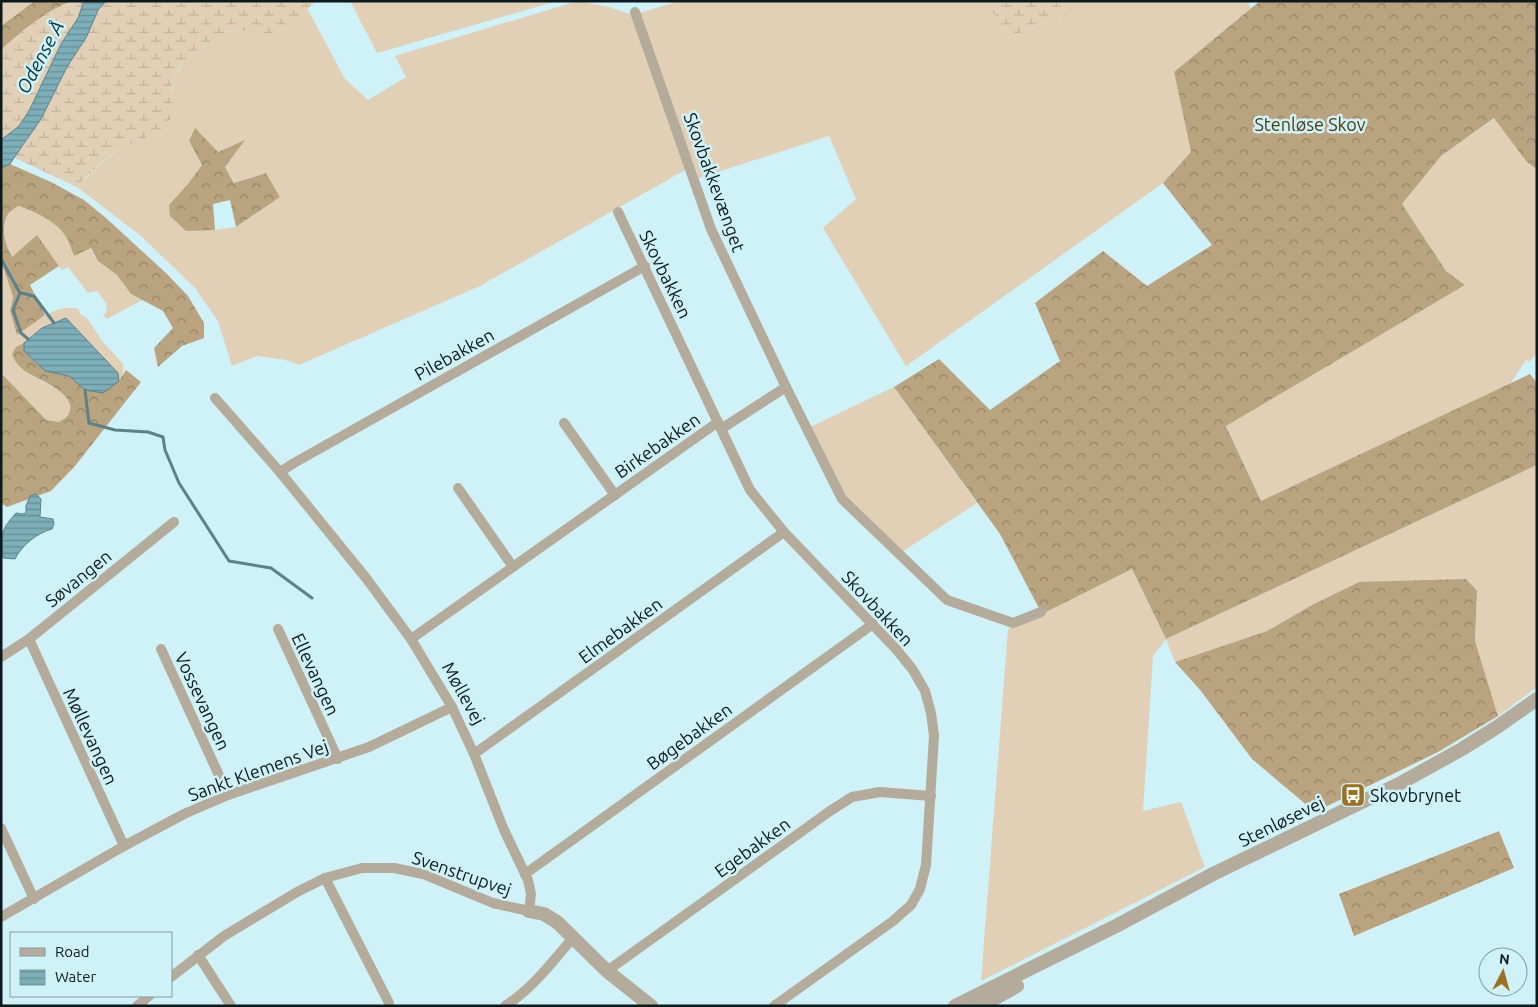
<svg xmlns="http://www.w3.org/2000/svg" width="1538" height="1007" font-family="Ubuntu,sans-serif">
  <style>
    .grass { fill: #e1d0b6; fill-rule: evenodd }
    .forest { fill: url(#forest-crowns) }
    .wetland { fill: url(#wetland-marsh) }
    .water { fill: url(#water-rules); stroke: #5b828a }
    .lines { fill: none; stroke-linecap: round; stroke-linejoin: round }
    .stream { stroke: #5b828a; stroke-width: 3 }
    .minor { stroke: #b5ab9b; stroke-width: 10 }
    .tertiary { stroke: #b5ab9b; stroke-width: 14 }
    .labels { text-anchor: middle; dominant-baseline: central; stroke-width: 5; stroke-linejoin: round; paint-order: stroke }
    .park-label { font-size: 18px; fill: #51390b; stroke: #cef2f8 }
    .street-label { font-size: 18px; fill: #0d1a1d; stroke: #cef2f8 }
    .poi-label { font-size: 18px; fill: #0d1a1d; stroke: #cef2f8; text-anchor: start }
    .water-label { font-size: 19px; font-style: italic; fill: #01353c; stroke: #cef2f8 }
  </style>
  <defs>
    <pattern id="forest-crowns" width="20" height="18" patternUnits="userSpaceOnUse" patternTransform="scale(1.25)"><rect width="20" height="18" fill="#baa37f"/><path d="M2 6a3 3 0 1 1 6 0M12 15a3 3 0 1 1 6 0" fill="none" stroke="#968467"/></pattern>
    <pattern id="wetland-marsh" width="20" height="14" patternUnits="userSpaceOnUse" patternTransform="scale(1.25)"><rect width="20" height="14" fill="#e1d0b6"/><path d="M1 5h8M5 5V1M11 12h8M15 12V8" fill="none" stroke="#c0b29c"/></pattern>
    <pattern id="water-rules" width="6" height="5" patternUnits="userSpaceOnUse" patternTransform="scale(1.25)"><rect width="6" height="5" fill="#7cafb8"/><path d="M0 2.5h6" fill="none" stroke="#648e95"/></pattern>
  </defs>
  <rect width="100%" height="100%" fill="#cef2f8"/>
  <g class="grass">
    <path d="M1 1H35L1 26Z"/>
    <path d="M350 1H557L377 53Z"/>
    <path d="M680 1H986L1009 38C1018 34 1026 29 1035 26 1053 19 1065 20 1076 1H1248L1251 9 1174 72 1191 152 1163 183 906 366 823 228 856 199 829 136 699 178 639 13Z"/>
    <path d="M583 2 609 7 633 15 687 169 480 286 299 365 286 360 257 356 232 366 218 321 195 288 141 236 77 187 100 164 121 148 150 135 174 106 171 97 173 80 185 58 191 54 227 31 239 30 253 33H271L286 28 307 8 345 79 368 100 406 77 395 56 571 3ZM189 141 218 152 244 141 225 167 235 183 266 173 280 197 236 227 215 230 187 185 202 165Z"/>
    <path d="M1495 118 1526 161 1537 170V354L1529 362 1526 360 1510 384 1261 501 1226 425 1465 285 1446 271 1402 204 1441 156Z"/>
    <path d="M18 206C32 210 56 221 65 234 69 241 71 249 74 256L90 248 98 261 117 275 131 294 142 300 107 319 103 315 107 312 106 303 97 291 88 293 68 267 62 270 37 236 12 257C5 244 0 228 8 214 10 211 15 209 18 206Z"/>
    <path d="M1 268 4 269 13 297 10 311 17 335C37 322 54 303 79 309L80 314 88 319 102 341 123 364V375L119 381 118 373 42 328 24 343 16 347C19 354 24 369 30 374 40 381 82 396 68 415 66 418 62 420 59 422L46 421 1 373Z"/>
    <path d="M894 387 977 503 902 552 845 497 808 428Z"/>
    <path d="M1537 465V687L1498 716 1475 641 1477 591 1359 582 1312 605 1267 631 1175 662 1166 639 1153 656 1143 811 1181 802 1205 867 981 981 1008 629 1042 614 1132 569 1166 639Z"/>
  </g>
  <g class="forest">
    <path d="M35 1H72C45 11 22 31 1 50V26Z"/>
    <path d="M1260 1H1537V170L1526 161 1494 118 1441 156 1402 204 1446 271 1465 285 1226 426 1261 501 1530 374 1537 383V465L1166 639 1132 569 1042 614 1000 534 894 387 939 359 990 410 1060 361 1035 303 1103 251 1147 286 1212 245 1163 183 1191 152 1174 72Z"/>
    <path d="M195 128 218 152 245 140 225 167 234 183 266 173 280 197 236 227 230 200 213 204 215 230 186 231 170 216 169 205 187 185 202 165 189 141Z"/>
    <path d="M10 164 51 182 84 200 106 218 167 274 188 296 204 323V338L182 346 158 367 154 348 173 328 163 311 131 294 117 275 98 261 91 248 74 256C71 249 69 241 65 235 56 221 32 210 18 206 15 209 10 211 8 214 0 228 5 244 12 257L37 235 59 266 30 285 45 315 17 335 10 311 13 297 4 269 1 268V168Z"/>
    <path d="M24 343V351L45 371 69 376 85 390 119 381 126 370 141 382 75 466 51 491 7 507 1 503V373L46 420 59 422C62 420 66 418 68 415 81 396 40 380 30 374 21 369 15 363 12 354L16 347Z"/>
    <path d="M1466 579 1477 591 1475 641 1498 716 1438 752 1315 812 1252 759 1201 691 1175 662 1267 631 1312 605 1359 582Z"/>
    <path d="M1499 831 1514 868 1354 936 1339 894Z"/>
  </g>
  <g class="wetland">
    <path d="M72 1H84L78 18 61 44 29 111 19 126 1 140V50C22 31 45 11 72 1Z"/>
    <path d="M106 1H316L286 28 271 33H253L239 30 227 31 191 54C179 63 169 83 172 98 173 105 175 110 172 117 162 136 137 139 120 149 103 159 90 173 77 187L15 158 41 119 67 67 87 36 98 10Z"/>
    <path d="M986 1H1076C1065 21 1053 19 1035 26 1026 29 1018 34 1009 38Z"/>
  </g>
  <g class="water">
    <path d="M84 1H106L98 10 87 36 67 67 41 119 14 158 10 164 1 168V140L19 126 29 111 61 44 78 18Z"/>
    <path d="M66 318 118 373 119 381 103 393 85 390 69 376 45 371 24 351V343L42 328Z"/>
    <path d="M36 494 41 499 40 517 53 519 54 524 52 529C37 533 22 545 15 559L3 558C0 534 1 530 16 513L22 514 26 513V506L30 496Z"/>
  </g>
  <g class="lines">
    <g class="stream">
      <path d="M1 259 20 293 13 310 21 333 28 339"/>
      <path d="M21 293 34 296 54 323"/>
      <path d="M85 390 89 423 115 430 148 432 163 437 165 450 179 483 229 561 271 568 312 598"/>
    </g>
    <g class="minor">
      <path d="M635 12 711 229 786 387 842 499 947 600 1013 623 1041 612"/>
      <path d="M618 212 750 490 784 532 896 649 913 670 925 691 931 713 934 736 926 865 920 889 911 905 893 921 774 1006"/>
      <path d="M564 423 615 495"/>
      <path d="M721 429 786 387"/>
      <path d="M280 472 294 463 645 266"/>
      <path d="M458 488 513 567"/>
      <path d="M278 629 338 759"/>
      <path d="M29 639 124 846"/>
      <path d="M411 639 718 422"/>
      <path d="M161 649 228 795"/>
      <path d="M1 657 29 639 174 522"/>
      <path d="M474 754 784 532"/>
      <path d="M1 828 34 899"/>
      <path d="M525 874 873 624"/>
      <path d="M325 878 389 1003"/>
      <path d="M1 917 124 846 184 814 228 795 369 747 452 707"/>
      <path d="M198 955 231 1006"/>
      <path d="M607 971 830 811 852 797 880 792 931 796"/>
      <path d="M171 977 224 936 297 892 325 878 362 868H394L423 874 493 903 529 911 531 894 528 880 504 830 474 754 452 707 411 639 366 578 280 472 215 398"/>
      <path d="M137 1006 149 996"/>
      <path d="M505 1006C532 989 552 962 572 939"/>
    </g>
    <g class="tertiary">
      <path d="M529 911 544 914 557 922 607 971 651 1006"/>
      <path d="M955 1006 1116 926 1213 874 1399 784 1462 749 1497 727 1537 699"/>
      <path d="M981 1006 1017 986"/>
    </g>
  </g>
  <defs>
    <symbol id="bus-square" viewBox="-11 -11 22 22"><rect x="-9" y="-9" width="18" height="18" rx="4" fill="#9c7120" stroke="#cef2f8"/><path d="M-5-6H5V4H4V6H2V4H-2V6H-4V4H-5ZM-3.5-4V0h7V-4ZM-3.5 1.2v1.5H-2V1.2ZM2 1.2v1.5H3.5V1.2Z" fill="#fff"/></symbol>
  </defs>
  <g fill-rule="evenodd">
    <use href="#bus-square" x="1339" y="781" width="28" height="28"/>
  </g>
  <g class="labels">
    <g class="park-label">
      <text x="1310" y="124">Stenløse Skov</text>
    </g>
    <g class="street-label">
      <text transform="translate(715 182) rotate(70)">Skovbakkevænget</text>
      <text transform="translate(666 274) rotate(64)">Skovbakken</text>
      <text transform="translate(454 354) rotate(-29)">Pilebakken</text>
      <text transform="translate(657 445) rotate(-35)">Birkebakken</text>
      <text transform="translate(78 578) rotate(-39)">Søvangen</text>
      <text transform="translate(878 608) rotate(47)">Skovbakken</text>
      <text transform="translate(620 630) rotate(-36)">Elmebakken</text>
      <text transform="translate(316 674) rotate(65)">Ellevangen</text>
      <text transform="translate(464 693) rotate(61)">Møllevej</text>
      <text transform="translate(203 701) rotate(65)">Vossevangen</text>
      <text transform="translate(91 736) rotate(65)">Møllevangen</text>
      <text transform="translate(689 736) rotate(-36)">Bøgebakken</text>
      <text transform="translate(258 770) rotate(-20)">Sankt Klemens Vej</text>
      <text transform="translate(1281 821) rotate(-26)">Stenløsevej</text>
      <text transform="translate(752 847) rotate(-36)">Egebakken</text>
      <text transform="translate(462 873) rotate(19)">Svenstrupvej</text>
    </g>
    <g class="poi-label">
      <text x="1370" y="795">Skovbrynet</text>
    </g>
    <g class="water-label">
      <text transform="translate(40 57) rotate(-62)">Odense Å</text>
    </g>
  </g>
  <rect width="1538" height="1007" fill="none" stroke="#0d1a1d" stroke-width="5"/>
  <rect x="10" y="932" width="162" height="65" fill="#cef2f8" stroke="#819ca0"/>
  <rect x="20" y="948" width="25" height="8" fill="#b5ab9b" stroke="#819ca0"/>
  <text x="55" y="957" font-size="15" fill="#0d1a1d">Road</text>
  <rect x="20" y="970" width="25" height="15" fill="url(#water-rules)" stroke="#819ca0"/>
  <text x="55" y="982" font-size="15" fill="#0d1a1d">Water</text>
  <g transform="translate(1503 972) rotate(6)"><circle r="24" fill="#cef2f8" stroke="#819ca0"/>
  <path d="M0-4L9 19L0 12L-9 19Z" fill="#9c7120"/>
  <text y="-8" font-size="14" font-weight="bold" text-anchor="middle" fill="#0d1a1d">N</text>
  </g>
</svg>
